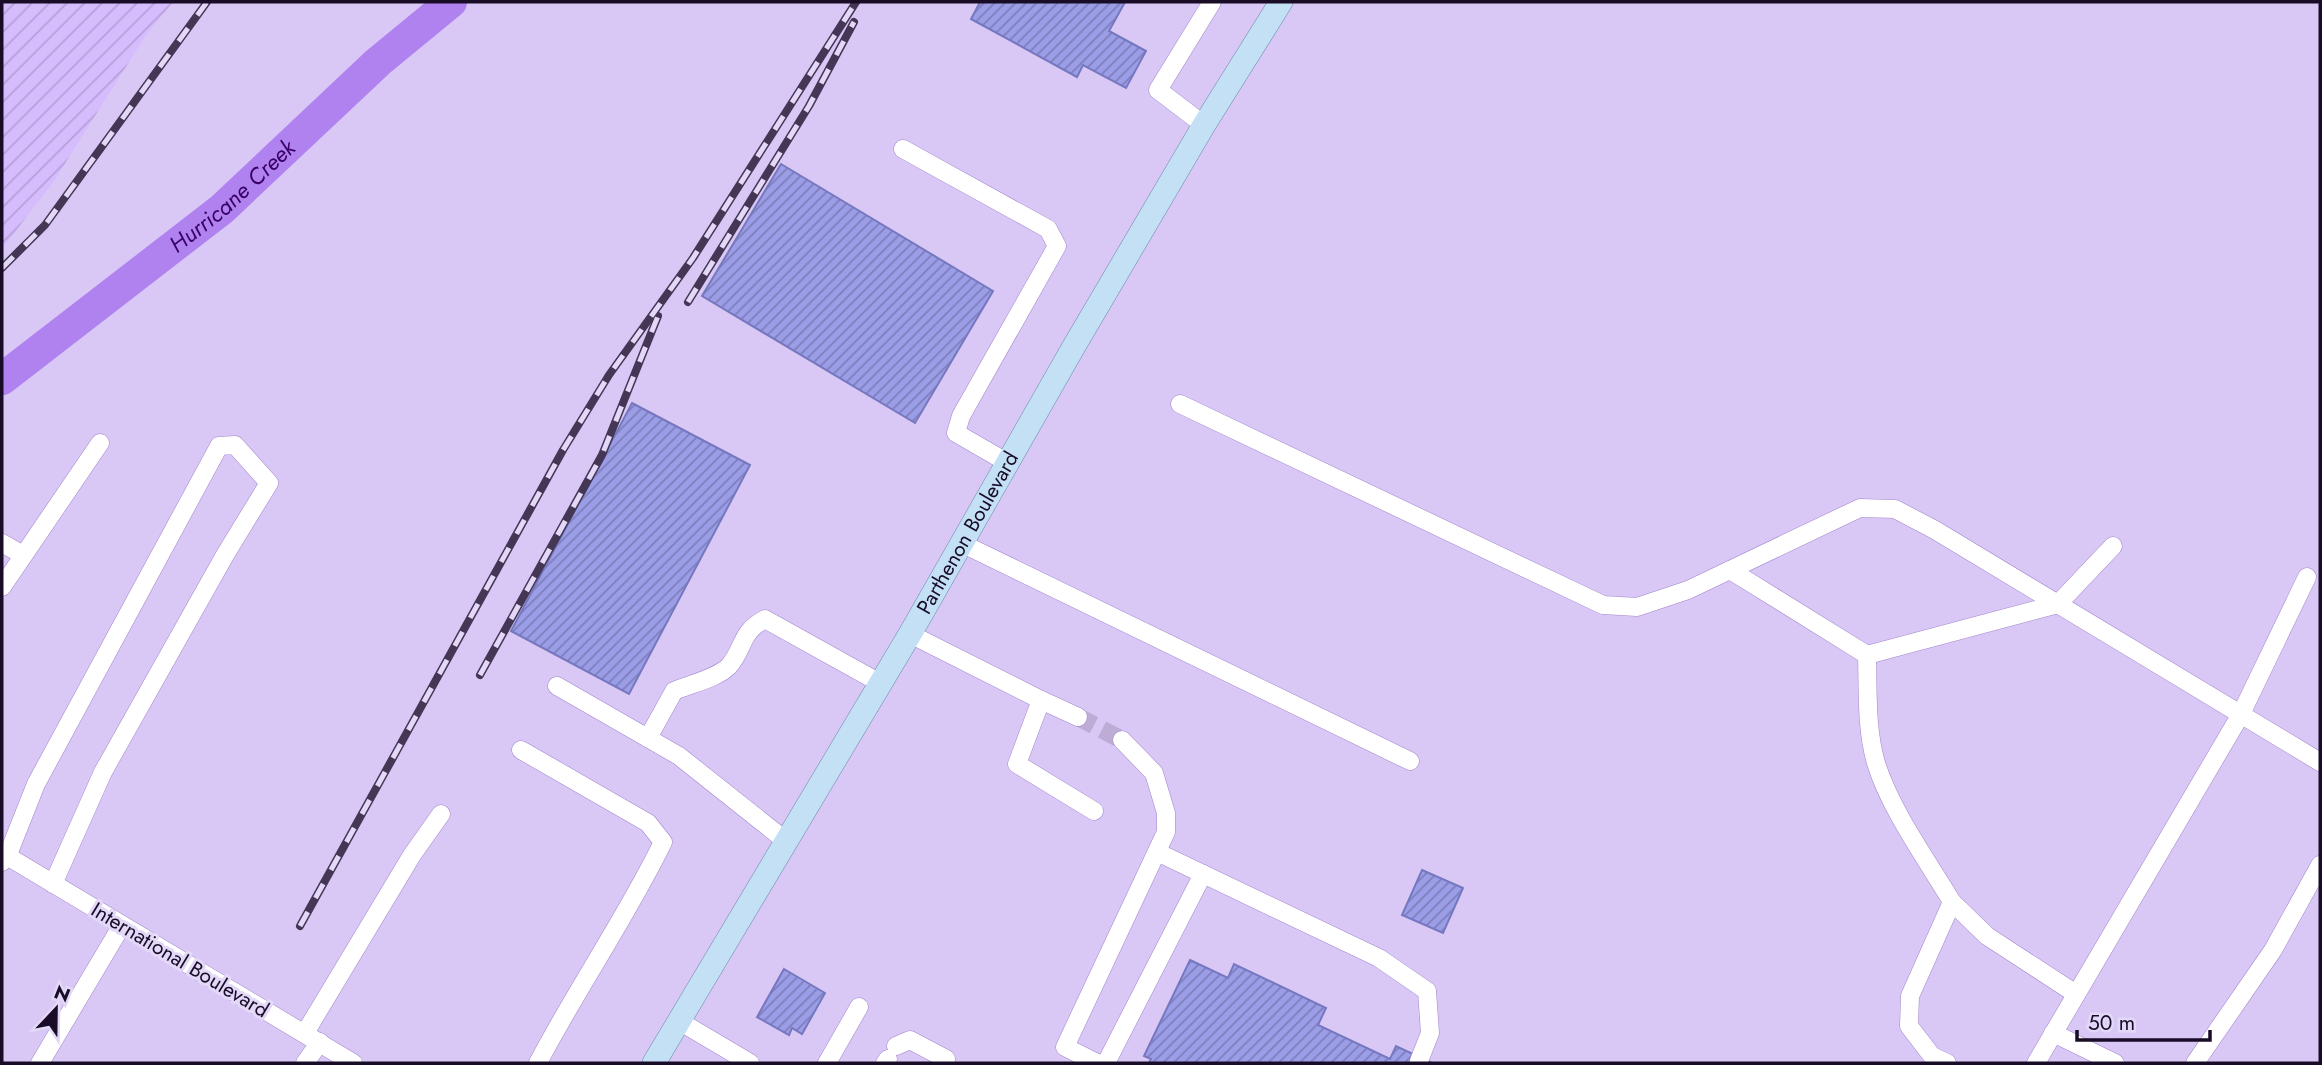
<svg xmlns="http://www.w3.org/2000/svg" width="2322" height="1065" font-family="Jost,sans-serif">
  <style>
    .industrial { fill: url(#industrial-furrows) }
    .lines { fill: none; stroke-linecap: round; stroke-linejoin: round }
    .river { stroke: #b082ef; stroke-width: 32 }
    .building { fill: url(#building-hatch); stroke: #7678bf; stroke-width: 2 }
    .minor-tunnel { stroke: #bcacd6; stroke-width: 18; stroke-dasharray: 18 9; stroke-linecap: butt }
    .minor-casing { stroke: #a285cc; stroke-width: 19 }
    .major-casing { stroke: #6e88a9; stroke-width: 24 }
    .minor { stroke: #fff; stroke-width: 18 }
    .major { stroke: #c4e0f5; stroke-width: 23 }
    .rail-casing { stroke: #443655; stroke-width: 8 }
    .rail { stroke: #e3d8f7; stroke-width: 5; stroke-dasharray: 16; stroke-linecap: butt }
    .labels { text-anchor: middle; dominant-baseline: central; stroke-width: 6; stroke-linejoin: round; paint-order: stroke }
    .street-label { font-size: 21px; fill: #180c27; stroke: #e3d8f7 }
    .water-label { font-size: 23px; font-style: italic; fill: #3a0067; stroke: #e3d8f7 }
  </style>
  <defs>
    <pattern id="industrial-furrows" width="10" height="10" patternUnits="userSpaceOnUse" patternTransform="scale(1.75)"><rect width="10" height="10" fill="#d5bcfd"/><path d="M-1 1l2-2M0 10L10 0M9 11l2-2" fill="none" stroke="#b6a0d9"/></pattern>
    <pattern id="building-hatch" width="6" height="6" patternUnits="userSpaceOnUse" patternTransform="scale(1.75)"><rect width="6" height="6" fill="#9b9de7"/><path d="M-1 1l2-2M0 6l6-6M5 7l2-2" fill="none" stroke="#7d7ebb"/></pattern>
  </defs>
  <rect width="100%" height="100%" fill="#d9c8f5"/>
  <path class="industrial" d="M2 2H173L146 35 54 181 2 249Z"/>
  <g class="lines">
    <path class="river" id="s1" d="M2 379 222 209 378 62 451 2"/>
  </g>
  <g class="building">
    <path d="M980 2H1125L1109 31 1146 51 1126 88 1083 65 1077 77 971 19Z"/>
    <path d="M781 164 993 291 915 423 702 296Z"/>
    <path d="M632 403 750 465 629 694 511 631Z"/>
    <path d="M1422 870 1463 888 1443 933 1402 915Z"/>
    <path d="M1190 960 1228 978 1234 964 1326 1008 1318 1025 1390 1059 1396 1046 1432 1063H1149L1151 1059 1144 1056Z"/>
    <path d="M784 969 825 993 802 1034 792 1028 789 1035 757 1017Z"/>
  </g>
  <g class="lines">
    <path class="minor-tunnel" d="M1078 717 1122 740"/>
    <defs>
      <g id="minor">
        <path d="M1204 125 1158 90 1212 2"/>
        <path d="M903 149 1048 229 1057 246 961 416 956 433 1008 463"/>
        <path d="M1180 404 1603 605 1637 607 1688 590 1860 508 1895 509 1935 530 2320 762"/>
        <path d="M2 543 23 555"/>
        <path d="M961 543 1410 761"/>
        <path d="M1730 570 1867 655 2058 604 2113 546"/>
        <path d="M2 587 100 443"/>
        <path d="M910 634 1041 700 1017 764 1094 811"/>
        <path d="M1867 655C1868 690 1866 729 1876 763 1890 809 1927 860 1952 902L1910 996 1909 1026 1932 1056 1947 1063"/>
        <path d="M557 686 679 756 786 841"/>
        <path d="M1041 700 1078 717"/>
        <path d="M648 738 674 691C690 684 718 678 729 666 745 648 739 633 765 619L880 683"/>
        <path d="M521 750 648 823 663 842C626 918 577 988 538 1063"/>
        <path d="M1157 852 1379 958 1427 991 1430 1033 1419 1061"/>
        <path d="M2 853 353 1063"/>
        <path d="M2 862 7 857 36 784 219 446 235 445 269 483 225 555 103 772 53 884"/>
        <path d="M1952 902 1987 936 2076 994"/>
        <path d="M679 1021 750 1063"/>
        <path d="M305 1033 412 855 441 814"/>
        <path d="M2053 1033 2115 1063"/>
        <path d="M896 1046 910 1040 946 1059 945 1063"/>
        <path d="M40 1063 122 925"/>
        <path d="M305 1063 320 1042"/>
        <path d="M827 1063 859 1007"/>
        <path d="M885 1063 888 1059"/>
        <path d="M1097 1063 1065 1047 1166 832V813L1154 773 1122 740"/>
        <path d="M1106 1063 1203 874"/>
        <path d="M2036 1063 2241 714 2307 577"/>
        <path d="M2195 1063 2273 950 2320 865"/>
      </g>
      <g id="major">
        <path id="s2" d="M654 1063 910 634 1073 348 1204 125 1281 2"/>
      </g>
    </defs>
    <use href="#minor" class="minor-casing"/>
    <use href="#major" class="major-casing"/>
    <use href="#minor" class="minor"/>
    <use href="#major" class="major"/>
    <defs>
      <g id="rail">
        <path d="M2 268 45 225 207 2"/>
        <path d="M688 302 809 106 854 22"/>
        <path d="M480 675 602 455 658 316"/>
        <path d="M300 926 563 450 609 375 693 258 856 2"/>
      </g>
    </defs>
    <use href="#rail" class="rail-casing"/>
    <use href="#rail" class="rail"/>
  </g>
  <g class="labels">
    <g class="street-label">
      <text stroke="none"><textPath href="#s2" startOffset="616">Parthenon Boulevard</textPath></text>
      <text transform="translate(180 960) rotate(31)">International Boulevard</text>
    </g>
    <g class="water-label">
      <text stroke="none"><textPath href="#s1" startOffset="294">Hurricane Creek</textPath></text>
    </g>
  </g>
  <rect width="2322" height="1065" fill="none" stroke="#180c27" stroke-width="7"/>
  <g transform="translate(56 1009) rotate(22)" stroke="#e3d8f7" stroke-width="5" paint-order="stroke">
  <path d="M0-5L12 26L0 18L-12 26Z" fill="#180c27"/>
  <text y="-10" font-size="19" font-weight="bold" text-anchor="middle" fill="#180c27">N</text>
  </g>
  <path d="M2077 1030v10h133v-10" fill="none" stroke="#180c27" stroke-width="3.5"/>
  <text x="2088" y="1030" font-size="21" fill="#180c27" stroke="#e3d8f7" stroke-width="5" paint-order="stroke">50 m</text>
</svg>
